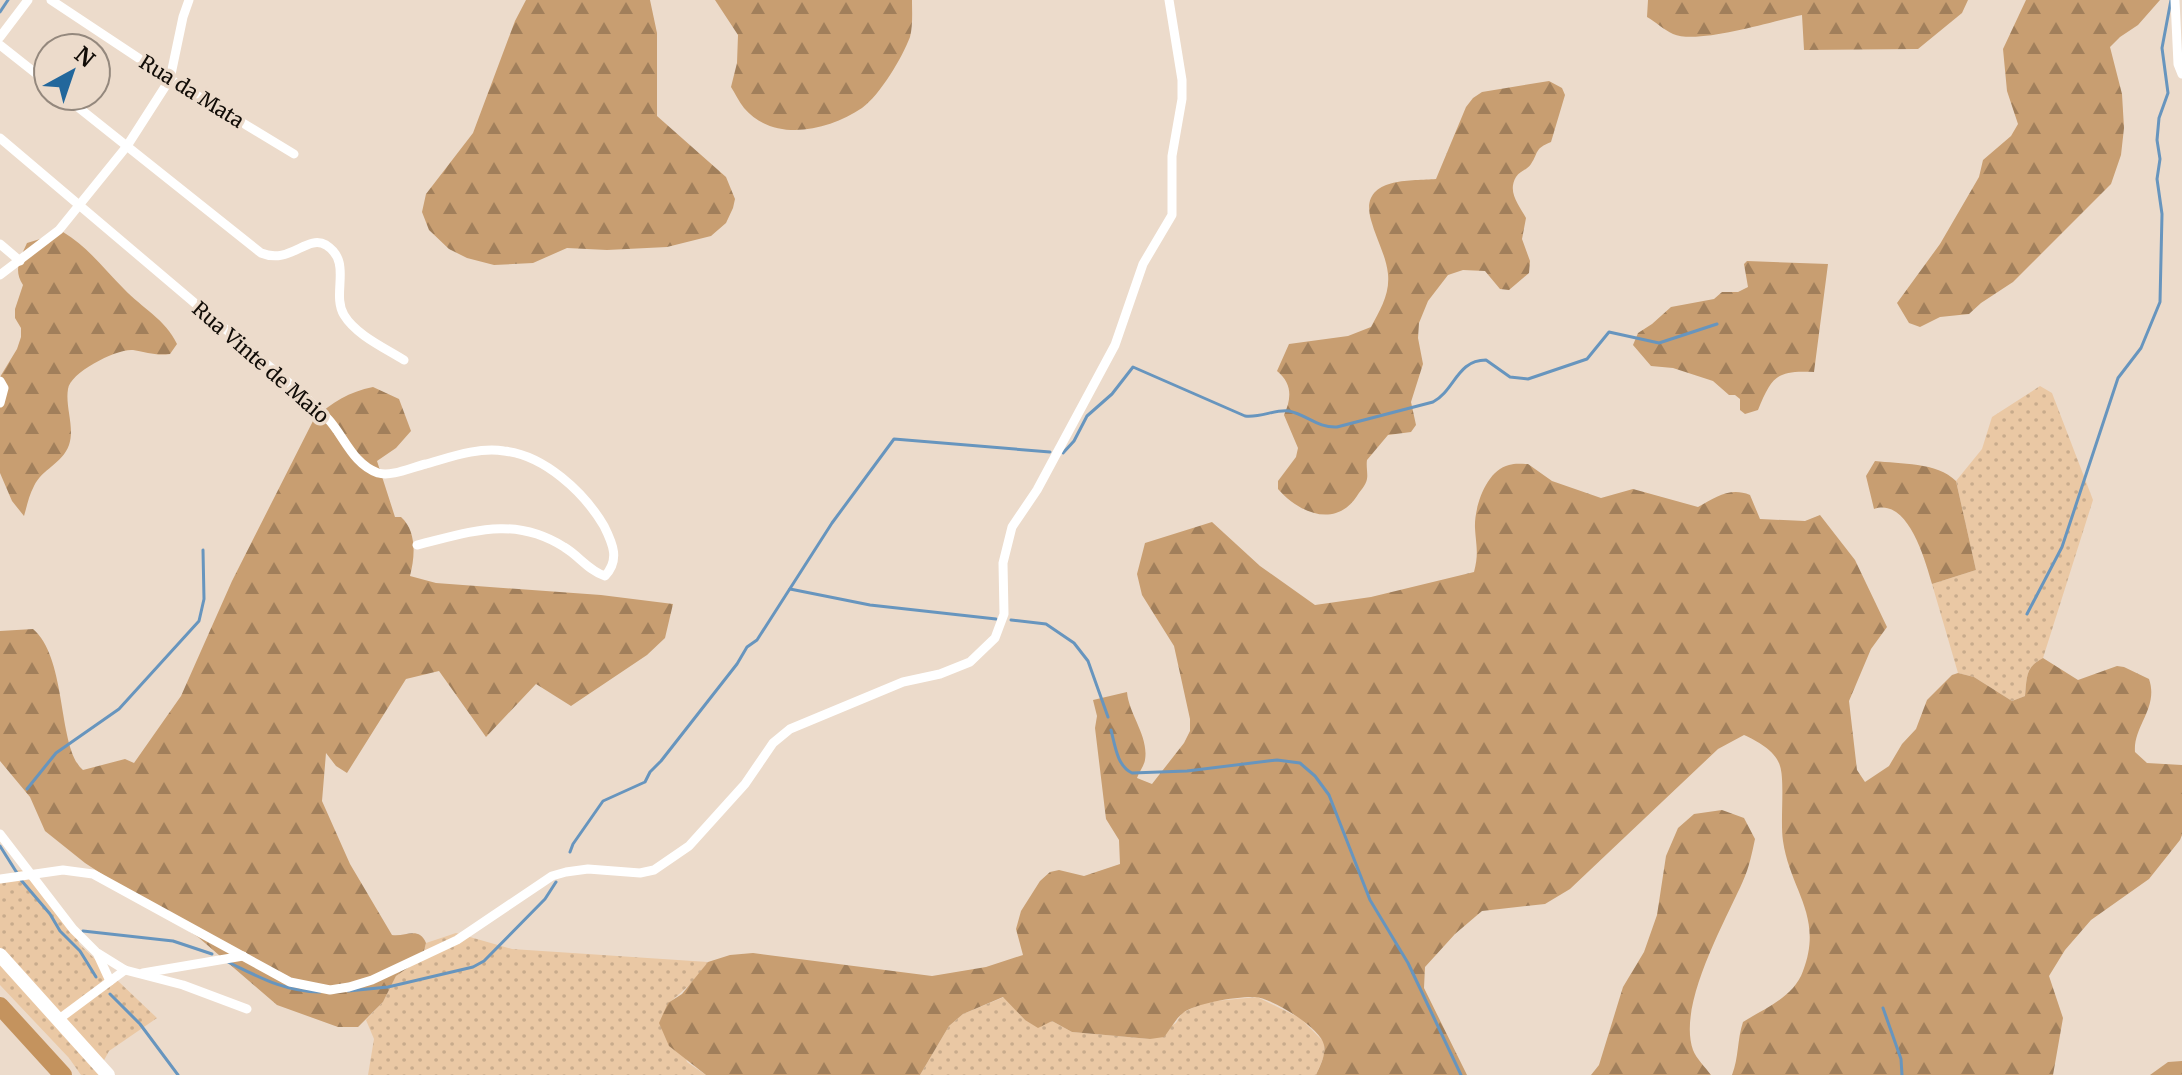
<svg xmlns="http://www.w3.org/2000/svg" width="2182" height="1075" font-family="Merriweather,serif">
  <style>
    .grass { fill: url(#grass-dots) }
    .forest { fill: url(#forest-firs) }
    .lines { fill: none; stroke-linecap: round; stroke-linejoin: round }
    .stream { stroke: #6795be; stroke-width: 3 }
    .street { stroke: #fff; stroke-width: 9 }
    .secondary { stroke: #fff; stroke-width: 14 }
    .highway { stroke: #c4935e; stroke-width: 18 }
    .labels { text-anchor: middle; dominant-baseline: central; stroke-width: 7; stroke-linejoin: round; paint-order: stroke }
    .street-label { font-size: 20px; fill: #110c07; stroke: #ecdbcb }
  </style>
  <defs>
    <pattern id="grass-dots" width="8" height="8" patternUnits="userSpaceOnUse" patternTransform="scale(2)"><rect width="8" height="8" fill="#eac8a4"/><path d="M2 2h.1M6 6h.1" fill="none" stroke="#c8ab8c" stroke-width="1.8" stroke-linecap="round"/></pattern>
    <pattern id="forest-firs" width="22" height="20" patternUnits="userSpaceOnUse" patternTransform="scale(2)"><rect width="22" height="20" fill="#c89e71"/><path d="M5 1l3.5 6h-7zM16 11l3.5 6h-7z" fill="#a17f5b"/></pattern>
  </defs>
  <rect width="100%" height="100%" fill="#ecdbcb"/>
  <g class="grass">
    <path d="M2040 386 2052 393 2093 500 2043 658C2025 667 2027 678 2025 696L2012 701 1974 677 1958 673 1932 584 1976 570 1956 481 1982 449 1992 417Z"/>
    <path d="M17 870 28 871 77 931 79 944 157 1018 109 1051 102 1064 109 1075H81L69 1058 0 985V882Z"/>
    <path d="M456 933 512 949 708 962 696 979 668 1004 687 1062 706 1075H368L374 1039 366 1020 383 1002 396 976 422 958 426 943Z"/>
    <path d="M1004 997 1025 1020 1052 1021 1072 1032 1150 1039 1176 1023 1182 1013 1205 1002 1257 997 1300 1018 1324 1042V1056L1316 1075H920L949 1026 963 1014Z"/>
  </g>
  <g class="forest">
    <path d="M526 0H650L657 33V116L726 177 735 199 733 208 726 223 711 236 667 247 607 250 567 248 533 263 494 265 467 258 449 249 429 230 422 212 426 194 473 133 515 21Z"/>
    <path d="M715 0H912C912 11 913 26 910 37 902 58 880 95 862 108 828 131 774 143 744 108 739 102 735 93 731 87L737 63 738 35Z"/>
    <path d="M1648 0H1968L1962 13 1918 49 1804 50 1802 15C1773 21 1698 45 1673 34 1664 30 1656 22 1647 17Z"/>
    <path d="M2026 0H2160L2138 25 2120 37 2110 47 2122 94 2124 128 2121 155 2111 184 2013 282 1981 303 1969 314 1940 317 1920 327 1909 323 1897 303 1940 244 1979 177 1983 160 2011 136 2018 124 2007 91 2003 49Z"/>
    <path d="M1549 81 1562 88 1565 95 1551 142C1534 149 1539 152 1531 164 1527 170 1520 171 1516 177 1507 192 1519 205 1526 218L1522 239 1530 261 1529 273 1509 290 1500 289 1485 271 1463 270 1448 275 1428 301 1419 323 1418 338 1423 364 1411 402 1416 425 1411 432 1388 435 1367 460C1366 466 1368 474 1367 479 1366 485 1360 491 1357 496 1336 528 1300 514 1278 489V481L1296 457 1298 448 1284 415C1292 398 1292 383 1277 371L1289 344 1348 336 1371 327C1380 310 1390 294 1388 274 1386 255 1376 239 1371 220 1359 177 1409 181 1436 179L1466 107 1473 98 1482 92Z"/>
    <path d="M63 232C87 246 105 270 124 289 142 308 165 319 177 344L170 354C155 356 147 352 133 350 118 348 70 372 68 389 65 407 75 427 69 445 62 464 42 469 34 486 29 495 27 506 24 516L12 501 0 473V377L17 349 21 337V328L15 318V309L23 285C13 270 20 258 27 243Z"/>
    <path d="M1747 261 1828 264 1814 372C1777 370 1772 376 1758 410L1745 414 1740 410V399L1735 395H1729L1713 381 1673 368 1651 366 1633 345 1638 333 1652 324 1671 307 1714 299 1722 292H1738L1748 287 1744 264Z"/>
    <path d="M373 387 399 399 411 431 396 448 377 461 395 517H401C417 531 415 557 410 576L436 583 601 595 673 604 665 638 647 655 571 706 536 684 486 737 439 671 406 679 347 773 336 766 326 753 322 801 350 864 392 935C406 937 419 926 426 943L422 958 396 976 383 1002 358 1027H338L277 1005 198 937 85 863 45 831 30 797 0 761V631L33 629C68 659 57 748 83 770L125 759 134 763 181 696 232 581 314 419C332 402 349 392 373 387Z"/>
    <path d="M1875 461C1900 464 1937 462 1956 481L1976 570 1932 584C1925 560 1908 497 1874 509L1866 476Z"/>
    <path d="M1528 464 1552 481 1601 498 1633 489 1698 507C1716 497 1730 487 1750 495L1760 519 1805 521 1820 515 1855 560 1887 627 1871 649 1849 701 1857 770 1865 782 1889 766 1902 744 1916 729 1927 700 1952 675 1958 673 1974 677 2012 701 2025 696C2027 678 2025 667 2043 658L2078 680 2117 666 2124 667 2149 679C2159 708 2133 726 2135 752L2147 763 2182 765V835L2180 840 2149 879 2091 920 2065 950 2049 976 2063 1018 2053 1075H1732C1739 1057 1737 1040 1743 1022 1765 1008 1794 997 1803 971 1824 916 1790 890 1783 841 1780 822 1785 781 1780 766 1776 751 1757 741 1744 735L1718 749 1570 889 1545 904 1482 911 1455 934 1425 967 1424 988 1467 1075H1316C1320 1066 1326 1055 1324 1045 1321 1028 1272 998 1255 997 1240 996 1194 1003 1183 1013 1176 1018 1170 1030 1164 1037L1150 1039 1072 1032 1052 1021 1038 1028 1025 1020 1003 997 963 1014 949 1026 920 1075H706L669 1046 659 1023 668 1003 682 994 708 962 730 955 753 953 932 976 986 967 1023 955 1016 929 1021 911 1040 881 1050 872 1059 870 1084 876 1120 864 1119 840 1106 819 1095 728 1097 716 1093 700 1127 692C1129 715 1149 736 1145 760 1144 766 1139 772 1137 778L1152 784 1184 743 1190 731V719L1174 646 1142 595 1137 574 1145 543 1212 522 1260 566 1315 605 1371 597 1474 572C1479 553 1476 546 1475 528 1474 508 1486 470 1509 465 1515 463 1522 464 1528 464Z"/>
    <path d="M1722 810 1744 818 1755 839C1752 853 1749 868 1743 881 1725 922 1677 1005 1693 1050 1696 1058 1705 1067 1711 1075H1591L1599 1065 1623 987 1644 952 1657 915 1666 856 1678 828 1694 814Z"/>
    <path d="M2182 1061V1075H2150L2168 1062Z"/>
  </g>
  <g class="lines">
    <g class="stream">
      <path d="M0 12 8 0"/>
      <path d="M1063 453 1074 441 1087 416 1112 394 1133 367 1245 416C1261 418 1275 409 1289 411 1307 415 1318 428 1337 427L1433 402C1455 390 1457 360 1486 360L1510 377 1528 379 1587 359 1609 332 1659 343 1717 324"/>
      <path d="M790 589 870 605 996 619"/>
      <path d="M2027 614 2062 547 2118 378 2141 348 2160 302 2162 214 2157 179 2160 159 2157 140 2159 118 2168 93 2162 48 2171 0"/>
      <path d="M1011 620 1046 624 1074 643 1088 661 1108 717"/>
      <path d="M1111 730C1115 745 1117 766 1132 773L1187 771 1277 760 1300 763 1315 776 1329 795 1370 900 1408 963 1461 1075"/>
      <path d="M27 789 56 753 119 709 199 621 204 599 203 550"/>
      <path d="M0 846 17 873"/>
      <path d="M570 852 573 844 603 801 645 782 650 772 661 761 737 664 747 647 757 640 832 523 894 439 1050 452"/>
      <path d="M21 880 50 914 60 931 80 951 96 977"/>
      <path d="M83 931 173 941 212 954"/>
      <path d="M228 962C259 977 285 992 320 992"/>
      <path d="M348 991 388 987 473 967 484 961 545 899 556 882"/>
      <path d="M110 994 140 1024 178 1075"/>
      <path d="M1883 1008 1901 1059 1902 1075"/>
    </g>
    <g class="street">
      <path d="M51 0 170 79 294 154"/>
      <path d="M2175 0 2178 64 2182 74"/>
      <path d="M0 37 28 0"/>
      <path d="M0 45 48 83"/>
      <path d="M64 96 261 253C290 265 307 234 326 245 353 262 331 293 344 315 356 335 385 348 404 360"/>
      <path d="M0 138 302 394C312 403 321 411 329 420 345 438 353 464 378 473 392 477 412 467 426 464 451 457 478 447 504 451 544 455 584 492 604 526 613 544 620 560 605 576 589 571 578 555 564 547 513 515 471 532 417 545"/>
      <path d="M0 244 20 261"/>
      <path d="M0 275 59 230 127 146 170 79 183 17 189 0"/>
      <path d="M0 381 4 388 0 403"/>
      <path d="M0 834 73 929 96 952 125 970 183 985 247 1009"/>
      <path d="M0 879 63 870 93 874 290 982 330 990 349 987 372 980 457 940 552 876 566 872 588 869 640 873 654 870 689 846 745 784 773 743 790 729 903 682 940 674 970 662 995 638 1004 614 1003 563 1012 527 1037 490 1115 345 1143 264 1172 215V156L1182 99V80L1169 0"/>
      <path d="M98 955 110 981"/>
      <path d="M143 973 243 956"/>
      <path d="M59 1019 125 970"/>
    </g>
    <path class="secondary" d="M0 955 108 1075"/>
    <path class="highway" d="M0 1006 63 1075"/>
  </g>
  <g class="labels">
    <g class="street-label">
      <text transform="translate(192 91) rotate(32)">Rua da Mata</text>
      <text transform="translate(261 362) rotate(41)">Rua Vinte de Maio</text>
    </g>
  </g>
  <g transform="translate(72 72) rotate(40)"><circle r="38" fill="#ecdbcb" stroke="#94887d" stroke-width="2"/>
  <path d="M0-6L14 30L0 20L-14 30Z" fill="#22679c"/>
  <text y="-12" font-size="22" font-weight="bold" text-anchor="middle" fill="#110c07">N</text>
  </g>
</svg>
